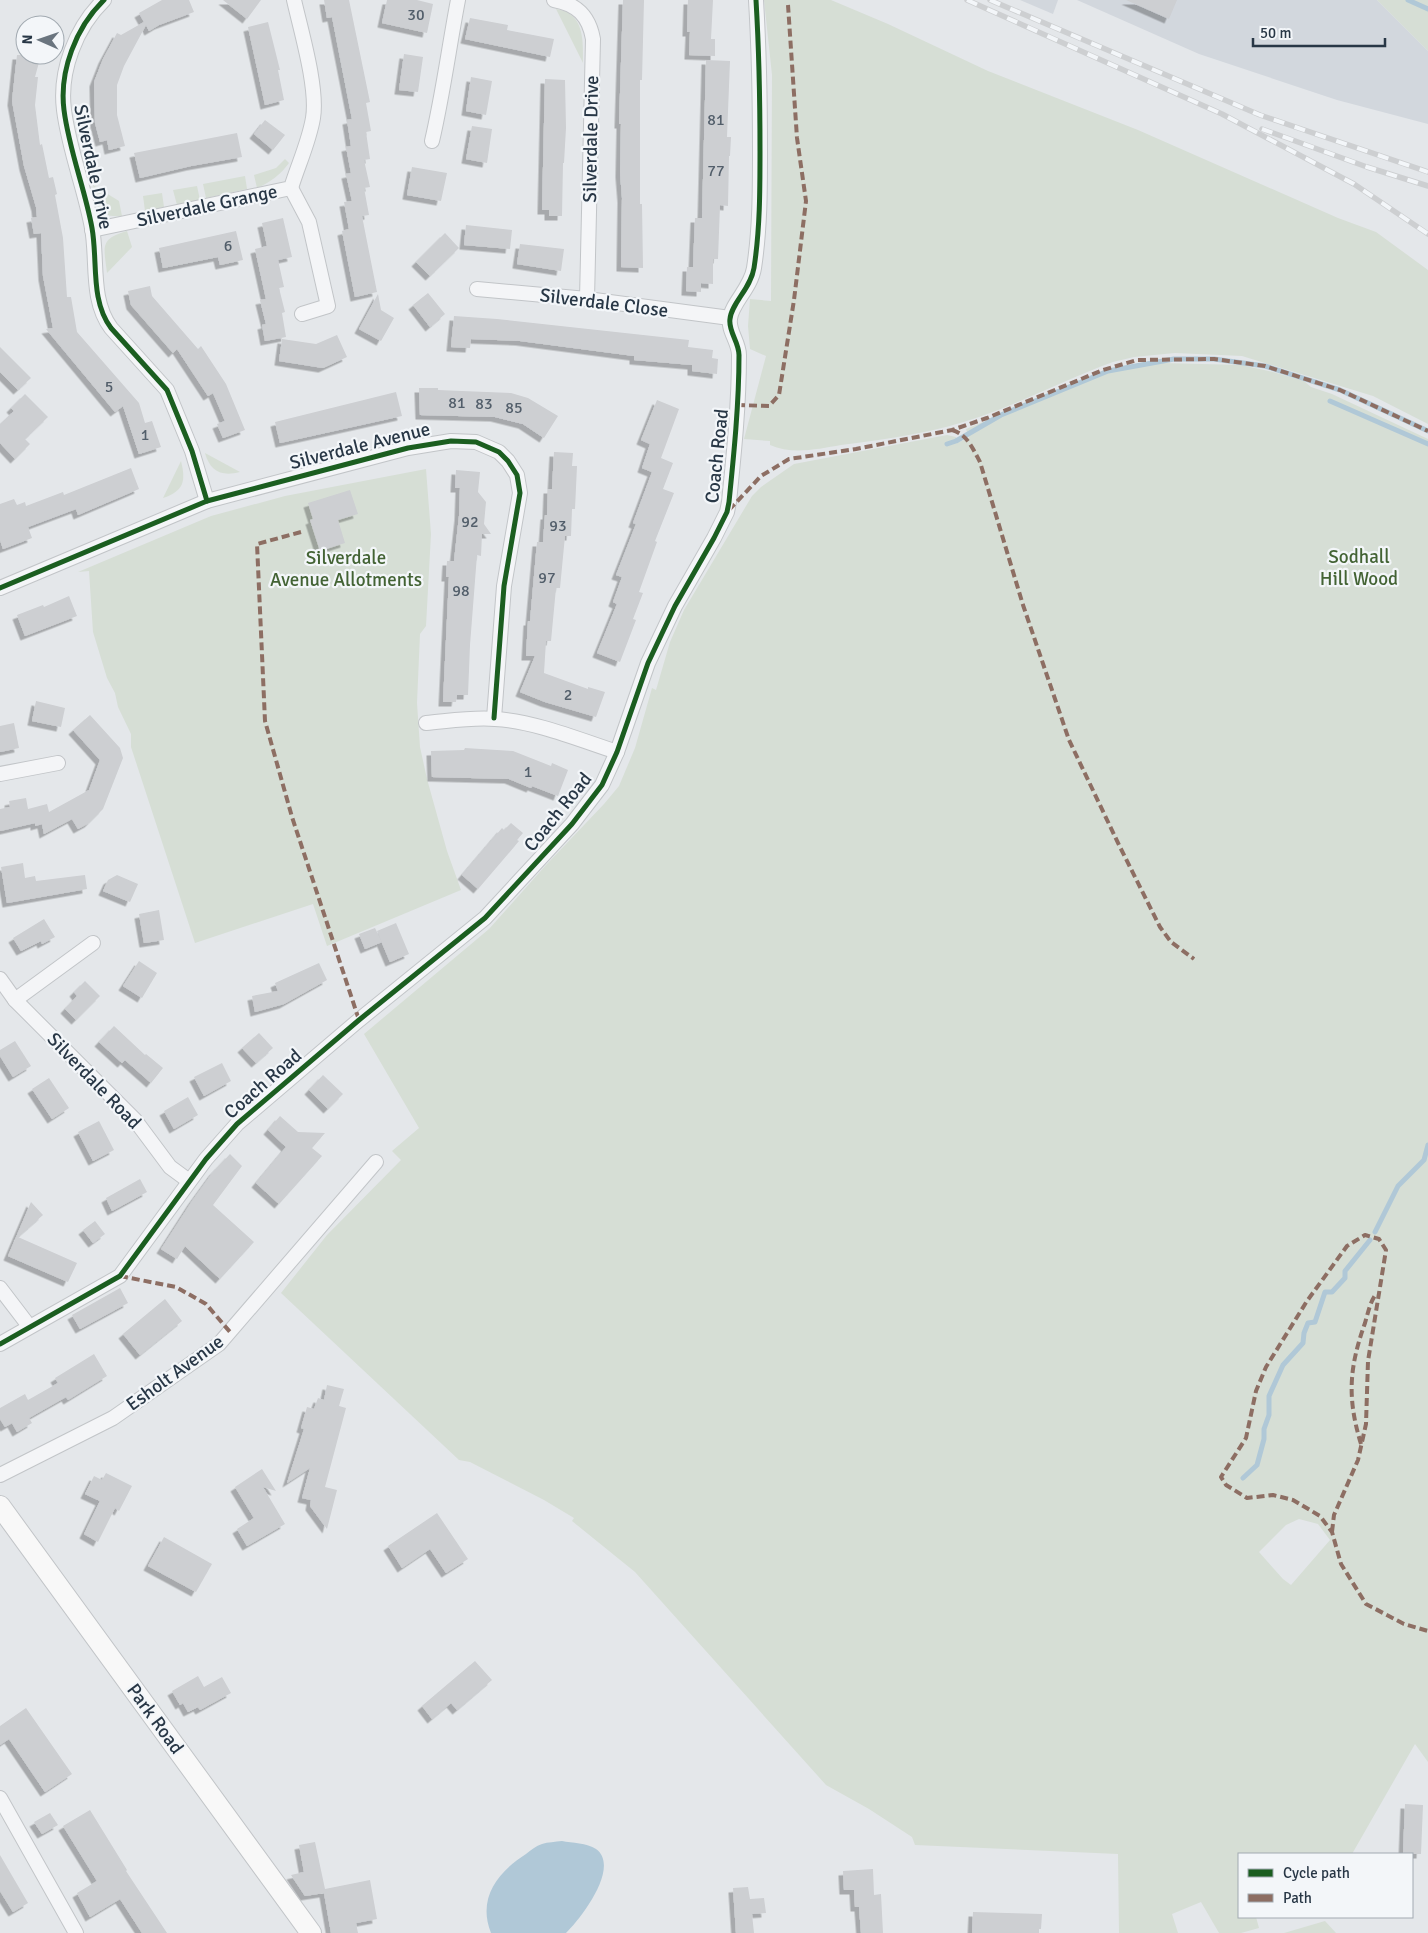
<svg xmlns="http://www.w3.org/2000/svg" width="1428" height="1933" font-family="Signika,sans-serif">
  <style>
    .built { fill: #d2d7dd }
    .green { fill: #d6ded5; fill-rule: evenodd }
    .water { fill: #b0c8d7 }
    .lines { fill: none; stroke-linecap: round; stroke-linejoin: round }
    .stream { stroke: #b0c8d7; stroke-width: 5 }
    .building { fill: #cdcfd2; filter: url(#shadow) }
    .minor-casing { stroke: #c2c5c8; stroke-width: 16 }
    .secondary-casing { stroke: #c2c5c8; stroke-width: 22 }
    .minor { stroke: #f4f5f7; stroke-width: 14 }
    .secondary { stroke: #f8f8f8; stroke-width: 20 }
    .rail-casing { stroke: #cdcfd1; stroke-width: 5.5 }
    .rail { stroke: #f3f6f9; stroke-width: 4; stroke-dasharray: 11; stroke-linecap: butt }
    .quiet { stroke: #8d6e63; stroke-width: 4; stroke-dasharray: 8 4; stroke-linecap: butt }
    .cycleway-casing { stroke: #f3f6f9; stroke-width: 8 }
    .cycleway { stroke: #1b5e20; stroke-width: 5 }
    .labels { text-anchor: middle; dominant-baseline: central; stroke-width: 4.5; stroke-linejoin: round; paint-order: stroke }
    .number-label { font-size: 16px; fill: #525e6a }
    .street-label { font-size: 19px; fill: #283746; stroke: #f3f6f9 }
    .park-label { font-size: 19px; fill: #436334; stroke: #f3f6f9 }
  </style>
  <defs>
    <filter id="shadow"><feDropShadow dx="-4.5" dy="4.5" stdDeviation="0" flood-color="#0004"/></filter>
  </defs>
  <rect width="100%" height="100%" fill="#e4e7ea"/>
  <g class="built">
    <path d="M1020 0H1058L1053 14Z"/>
    <path d="M1077 0H1377L1428 51V124L1337 100 1199 54Z"/>
  </g>
  <g class="green">
    <path d="M764 0H831L888 24 988 71 1138 130 1338 218 1376 232 1428 270V424L1373 396 1242 356 1175 353 1134 357 1113 362C1069 378 1027 400 982 416 938 432 888 439 841 445 818 449 792 455 770 445V441L744 439 766 356 750 349 748 326 750 299 771 301 772 75Z"/>
    <path d="M1377 0H1428V51Z"/>
    <path d="M556 9C585 13 583 41 583 63Z"/>
    <path d="M285 159 289 163C280 175 271 182 257 188L254 175 276 168Z"/>
    <path d="M245 176 247 189 206 198 203 184Z"/>
    <path d="M93 185 119 201 122 216C96 218 98 206 93 185Z"/>
    <path d="M197 186 200 200 177 205 173 190Z"/>
    <path d="M162 193 164 207 145 211 143 196Z"/>
    <path d="M127 231 132 247 107 273C104 247 99 239 127 231Z"/>
    <path d="M1163 363 1241 365 1273 372 1304 381 1311 387 1332 394 1428 439V1762L1415 1744 1352 1854H1239V1917H1256L1259 1928 1241 1933H1219L1201 1902 1172 1914 1178 1933H1119L1118 1854 915 1845 912 1837 869 1809 826 1785 635 1572 572 1521 574 1518 544 1500 470 1462 459 1460 281 1293 327 1235 401 1160 392 1151 419 1128 364 1034 489 929 546 865 604 804 619 786 635 748 652 688 656 690 670 642 684 610 752 496 761 487 794 464 947 435 956 437 959 442 969 438 966 429 1108 371 1135 365ZM1299 1519 1318 1524 1330 1540 1291 1585 1283 1579 1259 1552 1286 1525Z"/>
    <path d="M205 453 240 472C221 477 210 471 205 453Z"/>
    <path d="M181 461C186 481 184 491 163 498Z"/>
    <path d="M426 469 431 534 426 626 420 634 417 703 420 747 427 779 447 851 461 890 327 946 313 904 195 943 131 747V734L118 707 115 693 107 678 93 632 89 571 78 572 211 516 285 496Z"/>
    <path d="M1325 1921 1336 1933H1284Z"/>
  </g>
  <path class="water" d="M562 1841C572 1843 587 1843 596 1849 621 1867 580 1920 566 1933H491C477 1898 498 1872 526 1854 531 1850 536 1846 542 1844 548 1842 555 1842 562 1841Z"/>
  <g class="lines">
    <g class="stream">
      <path d="M1408 0 1428 9"/>
      <path d="M1330 401 1428 444"/>
      <path d="M947 444 956 441 1001 415 1108 371 1174 359H1214L1265 366 1340 390 1428 431"/>
      <path d="M1375 1232 1398 1186 1424 1160 1428 1145"/>
      <path d="M1243 1478 1257 1465 1264 1439V1429L1269 1415V1396L1283 1365 1303 1343 1304 1333 1308 1323 1315 1322 1325 1292H1332L1345 1278V1271L1370 1240"/>
    </g>
  </g>
  <g class="building">
    <path d="M162 0H189L194 12 159 25 149 31 146 25 124 66 117 85V115L125 146 109 150 107 140 100 142 95 123 94 82 103 59 117 33 121 35 144 22 139 13Z"/>
    <path d="M223 0H261L247 19Z"/>
    <path d="M324 0H349L370 102 366 103 371 131 366 132 370 159 364 160 370 187 364 188 369 215 362 216 377 292 355 297 342 231 349 229 344 202 352 201 346 174 351 173 346 147 351 146 347 120 352 119 332 17 327 18Z"/>
    <path d="M387 0H417L433 4 427 33 382 23Z"/>
    <path d="M623 0H644L642 80H640V204H642L643 268 621 267 622 198 620 173 621 124H619Z"/>
    <path d="M688 0H713L711 39H715V56L689 55 690 32H687Z"/>
    <path d="M1126 0H1177L1169 19Z"/>
    <path d="M470 18 508 25 507 30 554 39 550 57 465 39Z"/>
    <path d="M268 22 280 70H278L284 100 265 105 248 27Z"/>
    <path d="M404 54 423 57 418 92 399 90Z"/>
    <path d="M17 55H41L35 77H38L35 105 40 145 42 144 49 178 53 177 57 194 55 195 63 238 67 297H71L77 332 139 403 145 423 152 421 161 447 139 454 123 406 115 412 46 329 53 328 43 276 41 233 34 234 31 218 37 217 36 207 24 166 12 101Z"/>
    <path d="M706 60 730 61 727 137H731L730 156H729L728 206 720 205 718 259H713V284L701 283V292L686 291 687 267H693L695 218H702Z"/>
    <path d="M471 77 492 81 486 115 466 111Z"/>
    <path d="M545 79 565 80 566 128 564 163H563L562 216H549V210H542Z"/>
    <path d="M265 120 285 135 273 150 254 134Z"/>
    <path d="M472 126 492 129 487 163 466 159Z"/>
    <path d="M237 133 242 157 191 166 140 178 134 153Z"/>
    <path d="M412 167 447 173 441 201 407 195Z"/>
    <path d="M283 218 292 257 278 260 284 287 279 288 285 312 282 313 286 337 265 341 262 325 266 324 260 300 266 299 255 249 267 246 262 223Z"/>
    <path d="M466 225 512 230 510 249 464 245Z"/>
    <path d="M236 231 243 260 220 265 218 257 163 268 159 248Z"/>
    <path d="M445 233 459 248 430 276 416 262Z"/>
    <path d="M520 244 564 249 561 271 517 264Z"/>
    <path d="M150 286 152 296 198 349 201 346 226 384 245 430 223 438 217 424 225 421 213 393 208 396 177 349 173 353 131 305 128 291Z"/>
    <path d="M428 293 445 314 430 327 413 305Z"/>
    <path d="M378 294 381 310 394 318 381 341 359 329Z"/>
    <path d="M454 316 497 319 689 340 688 347 713 350 712 358 718 359 717 374 692 371V365L634 360V356L520 341 471 339 470 348 451 347Z"/>
    <path d="M337 335 347 357 323 368 279 361 282 339 316 344Z"/>
    <path d="M0 347 31 378 18 390 0 372Z"/>
    <path d="M419 388H438V390L511 393 528 398 558 416 544 438 523 424 495 417 420 415Z"/>
    <path d="M396 392 402 416 280 443 275 422Z"/>
    <path d="M25 394 48 417 25 439 30 444 15 459 0 443V424L14 411 11 408Z"/>
    <path d="M657 400 679 409 661 458 673 463 663 489 674 493 655 541 657 542 639 592 643 593 633 619 636 620 620 662 597 653 617 604 613 602 622 577 616 575 636 524 633 523 652 472 642 468 650 444 641 440Z"/>
    <path d="M554 452 573 453 572 466H577L575 509H572L571 536H565L560 588H556L551 641H546L544 673 588 689V687L605 692 596 717 545 702 520 692 535 656H526L528 621H530L537 542H543L545 515H547L548 489H552Z"/>
    <path d="M131 468 139 489 78 515 76 509 28 527 32 538 3 549 0 540V504L14 499 17 505 25 502 26 506 63 492 64 495Z"/>
    <path d="M456 470 480 472 478 492 486 502 484 524 491 534H482L481 556 477 555 470 645 468 695H457L456 702H443L449 577H446L447 561H454L459 516 460 488H455Z"/>
    <path d="M350 490 358 514 338 520 345 543 320 551 310 520 313 519 308 503Z"/>
    <path d="M69 596 77 616 25 636 17 615 43 605 44 607Z"/>
    <path d="M36 701 65 708 61 727 32 721Z"/>
    <path d="M90 715 120 748 123 758 103 809 89 823 78 829 72 819 44 834 42 824 35 826V823L0 831V809L10 807 9 801 26 798 28 809 47 804 49 812 89 790 100 760 73 730Z"/>
    <path d="M14 723 19 748 0 752V726Z"/>
    <path d="M465 748 513 751 551 766 552 763 568 770 558 796 532 786 531 788 509 779 432 777 431 751 464 750Z"/>
    <path d="M511 823 523 833 517 840 519 841 478 889 462 875 502 828 504 830Z"/>
    <path d="M23 863 25 878 35 876 36 881 85 875 87 889 7 903 1 867Z"/>
    <path d="M117 875 138 884 130 902 103 891 108 880Z"/>
    <path d="M159 910 164 940 144 943 139 914Z"/>
    <path d="M44 919 55 937 42 944 41 941 21 951 13 938Z"/>
    <path d="M396 923 409 954 390 962 377 931Z"/>
    <path d="M375 928 382 942 365 949 359 934Z"/>
    <path d="M139 961 157 973 142 998 123 986Z"/>
    <path d="M319 963 327 980 284 1004 255 1012 252 996 278 991 275 983Z"/>
    <path d="M85 981 100 996 76 1020 65 1009 77 996 74 992Z"/>
    <path d="M114 1026 145 1055 146 1054 163 1068 151 1083 125 1060 122 1063 99 1042Z"/>
    <path d="M259 1033 273 1048 256 1063 242 1048Z"/>
    <path d="M15 1041 31 1066 13 1077 0 1056V1050Z"/>
    <path d="M222 1063 231 1081 204 1096 194 1077Z"/>
    <path d="M323 1075 343 1094 328 1109 309 1090Z"/>
    <path d="M49 1078 69 1108 52 1119 32 1089Z"/>
    <path d="M188 1097 198 1115 174 1129 164 1111Z"/>
    <path d="M280 1116 298 1132 325 1133 312 1148 322 1156 279 1204 256 1183 286 1147 268 1130Z"/>
    <path d="M99 1121 114 1150 93 1161 78 1132Z"/>
    <path d="M230 1154 242 1166 213 1205 254 1242 220 1279 185 1246 177 1259 161 1249 192 1201 213 1172Z"/>
    <path d="M140 1179 147 1192 112 1211 106 1198Z"/>
    <path d="M31 1202 43 1215 18 1237 77 1263 68 1282 8 1256Z"/>
    <path d="M95 1221 105 1234 93 1243 83 1230Z"/>
    <path d="M120 1288 128 1303 80 1329 72 1315Z"/>
    <path d="M165 1299 182 1321 140 1355 123 1334Z"/>
    <path d="M94 1354 107 1376 68 1400 66 1397 29 1418 32 1423 17 1432 12 1423 5 1427 0 1419V1408L25 1394 28 1400 58 1383 55 1378Z"/>
    <path d="M327 1385 344 1389 339 1406 346 1408 325 1487 337 1490 327 1529 310 1506 311 1500 302 1498 310 1468 287 1483 304 1429 301 1428 307 1407 314 1409 318 1398 324 1400Z"/>
    <path d="M262 1469 276 1491 263 1487 285 1524 247 1546 237 1529 254 1518 235 1487Z"/>
    <path d="M106 1473 132 1486 119 1511 115 1508 98 1542 84 1534 100 1501 85 1494 94 1476 102 1480Z"/>
    <path d="M437 1513 468 1559 446 1573 430 1549 402 1568 388 1546Z"/>
    <path d="M164 1537 212 1564 196 1592 148 1566Z"/>
    <path d="M475 1661 492 1680 457 1710 451 1703 432 1719 422 1706Z"/>
    <path d="M198 1676 204 1687 222 1677 231 1693 200 1710 198 1707 188 1712 183 1703 180 1705 172 1691Z"/>
    <path d="M26 1708 72 1774 45 1792 9 1739 0 1745V1726Z"/>
    <path d="M1405 1804 1423 1805 1421 1854H1403Z"/>
    <path d="M90 1810 127 1870 126 1871 167 1933H142L120 1899 90 1917 77 1893 97 1881 63 1826Z"/>
    <path d="M50 1813 58 1825 42 1834 34 1822Z"/>
    <path d="M315 1842 325 1889 370 1880 377 1919 356 1923 358 1933H331L324 1893 305 1896 291 1875 304 1872 299 1845Z"/>
    <path d="M0 1855 28 1903 13 1912 0 1891Z"/>
    <path d="M873 1869 874 1895 881 1894 883 1933H861L859 1907H855L854 1890H844L843 1871Z"/>
    <path d="M748 1887 750 1899 764 1898 766 1913 752 1914 754 1933H736L733 1888Z"/>
    <path d="M973 1912 1042 1914 1041 1929H1039V1933H972Z"/>
  </g>
  <g class="lines">
    <defs>
      <g id="minor">
        <path d="M104 0C76 27 59 71 64 110 69 150 85 189 92 228 98 261 90 300 111 328L167 390 192 451 207 501"/>
        <path d="M554 0C577 4 589 16 593 39L587 299"/>
        <path d="M432 141C443 94 449 47 458 0"/>
        <path d="M291 188 309 222 328 306 302 314"/>
        <path d="M92 230 291 188C298 165 309 142 313 118 318 88 301 31 294 0"/>
        <path d="M477 289 587 299 730 318"/>
        <path d="M0 588 207 501 408 448 451 441 476 442 499 452 508 461 517 475 520 493 504 586 494 718"/>
        <path d="M426 723C449 721 473 717 495 719 534 721 580 740 617 752"/>
        <path d="M0 774 58 763"/>
        <path d="M0 979 15 1000 135 1120 170 1167 189 1181"/>
        <path d="M15 1000 93 943"/>
        <path d="M0 1288 29 1326"/>
        <path d="M0 1344 120 1276 206 1159 237 1124 359 1020 485 918 572 824 602 785 617 752 648 663 675 606 714 538 727 512 729 502C734 453 739 404 739 355 739 342 728 331 730 319 731 304 751 288 754 268 760 229 760 190 760 151 760 101 759 50 756 0"/>
        <path d="M0 1475 113 1418 219 1344 376 1162"/>
        <path d="M0 1798 76 1933"/>
      </g>
      <path id="secondary" d="M0 1506 311 1933"/>
    </defs>
    <use href="#minor" class="minor-casing"/>
    <use href="#secondary" class="secondary-casing"/>
    <use href="#minor" class="minor"/>
    <use href="#secondary" class="secondary"/>
    <defs>
      <g id="rail">
        <path d="M967 0 1222 114 1354 184 1428 234"/>
        <path d="M990 0 1260 115 1428 172"/>
        <path d="M1262 129 1367 167 1428 186"/>
      </g>
    </defs>
    <use href="#rail" class="rail-casing"/>
    <use href="#rail" class="rail"/>
    <g class="quiet">
      <path d="M737 405 769 406 779 395 794 300 806 201 797 138 788 5"/>
      <path d="M952 430C967 434 973 449 980 462L1023 605 1069 740 1119 845 1160 927 1171 942 1194 959"/>
      <path d="M729 510 761 476 789 459 856 449 952 430 987 418 1103 370 1137 360 1214 359 1265 366 1340 390 1428 431"/>
      <path d="M301 532 257 544 265 721 292 817 359 1020"/>
      <path d="M120 1276 176 1287 206 1304 230 1332"/>
      <path d="M1361 1444C1347 1398 1349 1368 1365 1323 1368 1313 1370 1302 1376 1294"/>
      <path d="M1332 1532 1334 1515 1358 1460 1366 1424 1368 1361 1386 1250 1379 1239 1365 1235 1347 1246 1307 1301 1266 1367 1256 1391 1246 1438 1221 1477 1226 1485 1247 1498 1273 1495 1293 1500 1320 1516 1332 1532 1341 1564 1366 1604 1404 1624 1428 1631"/>
    </g>
    <defs>
      <g id="cycleway">
        <path d="M104 0C76 27 59 71 64 110 69 150 85 189 92 228 98 261 90 300 111 328L167 390 192 451 207 501"/>
        <path d="M0 588 207 501 408 448 451 441 476 442 499 452 508 461 517 475 520 493 504 586 494 718"/>
        <path d="M0 1344 120 1276 206 1159 237 1124 359 1020 485 918 572 824 602 785 617 752 648 663 675 606 714 538 727 512 729 502C734 453 739 404 739 355 739 342 728 331 730 319 731 304 751 288 754 268 760 229 760 190 760 151 760 101 759 50 756 0"/>
      </g>
    </defs>
    <use href="#cycleway" class="cycleway-casing"/>
    <use href="#cycleway" class="cycleway"/>
  </g>
  <g class="labels">
    <g class="number-label">
      <text x="416" y="15">30</text>
      <text x="716" y="120">81</text>
      <text x="716" y="171">77</text>
      <text x="228" y="246">6</text>
      <text x="109" y="387">5</text>
      <text x="457" y="403">81</text>
      <text x="484" y="404">83</text>
      <text x="514" y="408">85</text>
      <text x="145" y="435">1</text>
      <text x="470" y="522">92</text>
      <text x="558" y="526">93</text>
      <text x="547" y="578">97</text>
      <text x="461" y="591">98</text>
      <text x="568" y="695">2</text>
      <text x="528" y="772">1</text>
    </g>
    <g class="street-label">
      <text transform="translate(591 139) rotate(-89)">Silverdale Drive</text>
      <text transform="translate(93 167) rotate(78)">Silverdale Drive</text>
      <text transform="translate(207 206) rotate(-12)">Silverdale Grange</text>
      <text transform="translate(604 303) rotate(7)">Silverdale Close</text>
      <text transform="translate(360 446) rotate(-14)">Silverdale Avenue</text>
      <text transform="translate(717 456) rotate(-84)">Coach Road</text>
      <text transform="translate(558 812) rotate(-51)">Coach Road</text>
      <text transform="translate(94 1081) rotate(46)">Silverdale Road</text>
      <text transform="translate(263 1084) rotate(-41)">Coach Road</text>
      <text transform="translate(175 1373) rotate(-36)">Esholt Avenue</text>
      <text transform="translate(155 1719) rotate(54)">Park Road</text>
    </g>
    <g class="park-label">
      <text x="1359" y="557">Sodhall<tspan x="1359" dy="22">Hill Wood</tspan></text>
      <text x="346" y="558">Silverdale<tspan x="346" dy="22">Avenue Allotments</tspan></text>
    </g>
  </g>
  <rect x="1238" y="1853" width="175" height="65" fill="#f3f6f9" stroke="#a2aab1"/>
  <rect x="1248" y="1869" width="25" height="8" fill="#1b5e20" stroke="#a2aab1"/>
  <text x="1283" y="1878" font-size="15" fill="#283746">Cycle path</text>
  <rect x="1248" y="1894" width="25" height="8" fill="#8d6e63" stroke="#a2aab1"/>
  <text x="1283" y="1903" font-size="15" fill="#283746">Path</text>
  <g transform="translate(40 40) rotate(272)"><circle r="24" fill="#f3f6f9" stroke="#a2aab1"/>
  <path d="M0-4L9 19L0 12L-9 19Z" fill="#6a757f"/>
  <text y="-8" font-size="14" font-weight="bold" text-anchor="middle" fill="#283746">N</text>
  </g>
  <path d="M1253 38v8h132v-8" fill="none" stroke="#283746" stroke-width="2.5"/>
  <text x="1260" y="38" font-size="15" fill="#283746" stroke="#f3f6f9" stroke-width="4" paint-order="stroke">50 m</text>
</svg>
